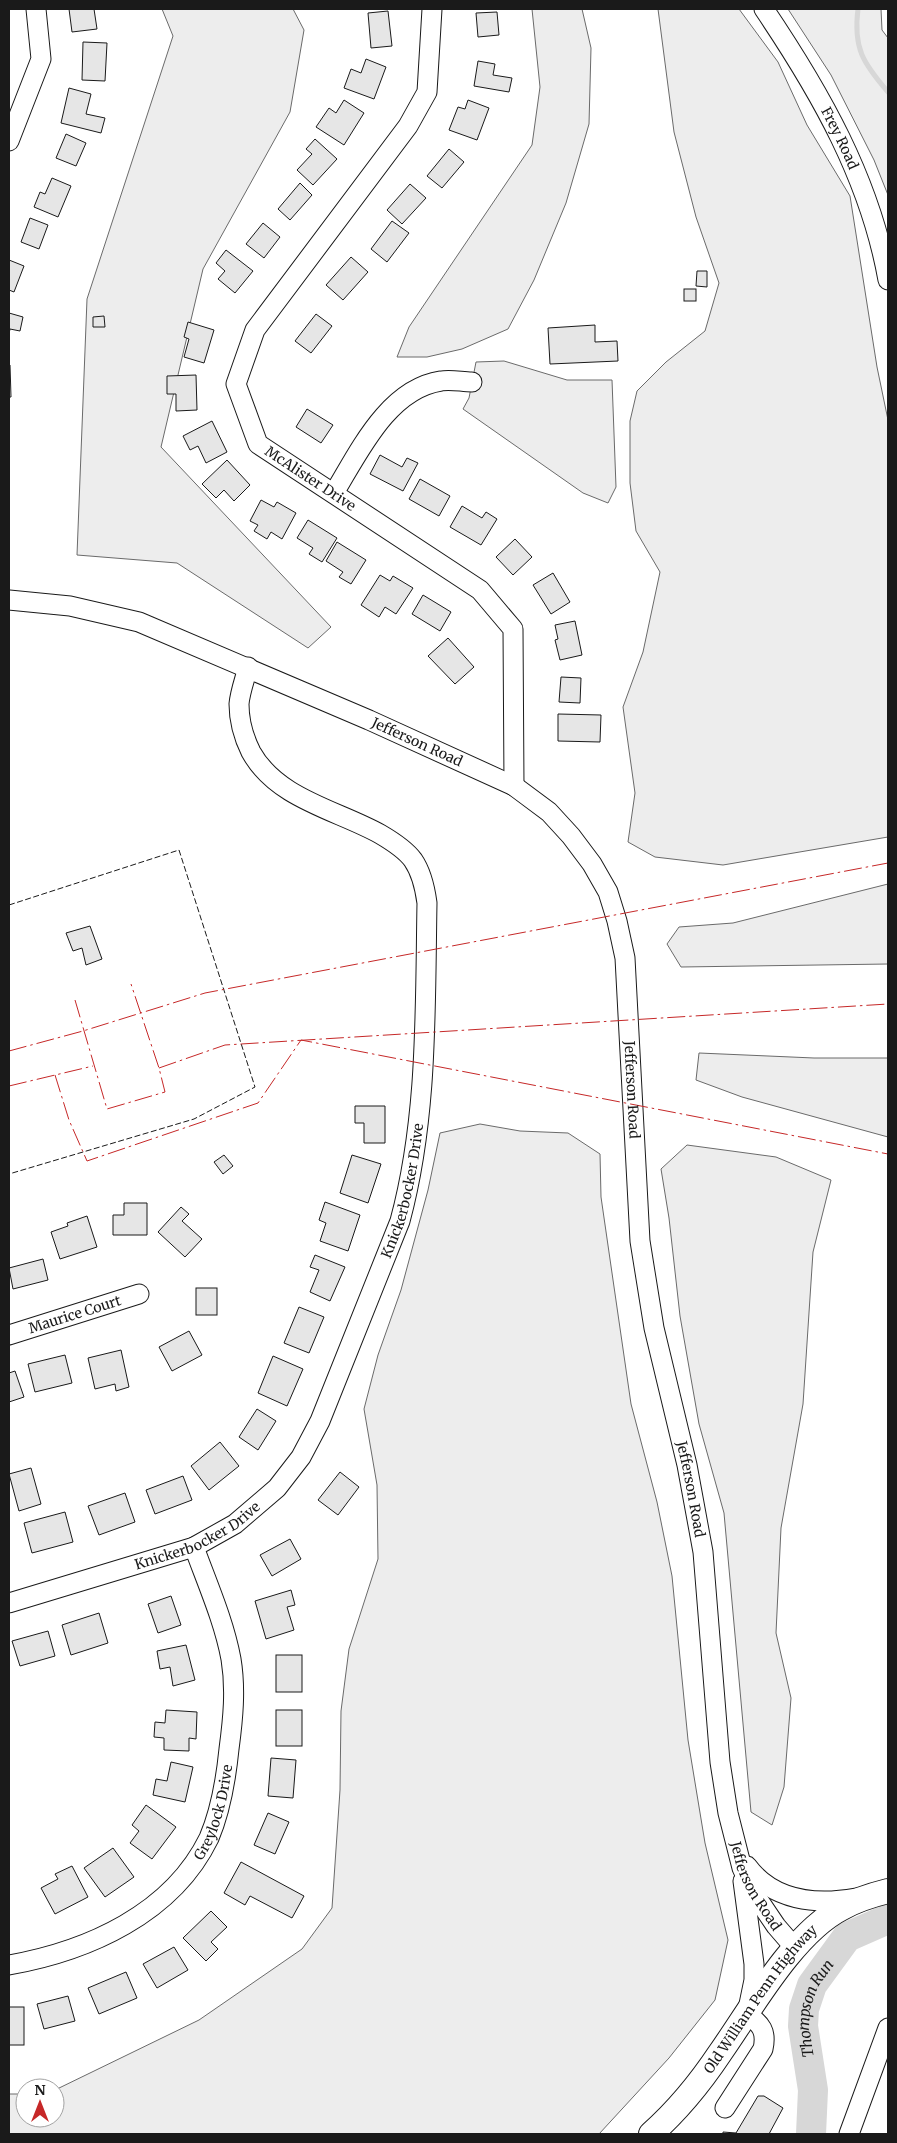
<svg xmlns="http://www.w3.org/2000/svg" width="897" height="2143" font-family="Merriweather,serif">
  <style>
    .built { fill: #ededed; stroke: #6a6a6a }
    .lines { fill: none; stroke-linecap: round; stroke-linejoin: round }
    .stream { stroke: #d7d7d7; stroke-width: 5 }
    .river { stroke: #d7d7d7; stroke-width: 30 }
    .building { fill: #e6e6e6; stroke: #1a1a1a }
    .minor-casing { stroke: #1a1a1a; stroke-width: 21 }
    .major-casing { stroke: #1a1a1a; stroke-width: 26 }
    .minor { stroke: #fff; stroke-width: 19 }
    .major { stroke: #fff; stroke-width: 24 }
    .fence { stroke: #1a1a1a; stroke-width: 1; stroke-dasharray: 6 2.5; stroke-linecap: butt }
    .power { stroke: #c62828; stroke-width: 1; stroke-dasharray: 18 4 2.5 4; stroke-linecap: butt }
    .labels { text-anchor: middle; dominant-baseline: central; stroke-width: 4; stroke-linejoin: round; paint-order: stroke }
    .street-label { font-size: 14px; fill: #1a1a1a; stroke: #fff }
    .water-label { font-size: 15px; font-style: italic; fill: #1a1a1a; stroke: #fff }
  </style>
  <rect width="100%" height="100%" fill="#fff"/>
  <g class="built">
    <path d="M162 9H293L304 30 290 112 203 269 161 447 331 627 308 648 177 563 77 555 87 299 173 36Z"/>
    <path d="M532 9H582L591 48 589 124 566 203 534 280 508 329 462 349 427 357H397L409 327 532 145 540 87Z"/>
    <path d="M658 9H739L778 62 807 125 850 196 877 367 888 420V837L723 865 655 857 628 842 635 793 623 707 643 652 660 572 636 531 630 483V421L637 391 666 362 705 331 719 283 696 217 674 132Z"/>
    <path d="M788 9H881L882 30 888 38V195L874 160 831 75Z"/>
    <path d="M504 361 567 380H612L616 487 608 503 583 493 463 409 469 398 476 362Z"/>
    <path d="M888 884V964L681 967 667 944 679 927 733 923Z"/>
    <path d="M699 1053 814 1058H888V1137L742 1097 696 1080Z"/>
    <path d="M480 1124 520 1131 568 1133 600 1154 601 1197 631 1404 657 1502 672 1576 688 1740 705 1843 728 1940 715 2000 669 2058 599 2134H9V2094H25V2118H55V2090L199 2020 302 1949 332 1908 340 1790 341 1711 349 1649 378 1559 377 1485 364 1409 378 1355 401 1290 428 1190 440 1133Z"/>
    <path d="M687 1145 776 1157 831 1180 813 1252 803 1404 781 1528 776 1633 791 1698 784 1787 772 1825 751 1812 724 1513 699 1424 680 1316 669 1218 661 1169Z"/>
  </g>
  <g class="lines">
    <path class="stream" d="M858 9C853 48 863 63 888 92"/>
    <path class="river" id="s1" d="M811 2134 813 2090 803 2026 804 2009 812 1985 847 1937 888 1919"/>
  </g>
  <g class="building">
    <path d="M69 9H94L97 29 72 32Z"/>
    <path d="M388 11 392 46 371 48 368 13Z"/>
    <path d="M497 12 499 35 478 37 476 13Z"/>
    <path d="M83 42 107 43 105 81 82 80Z"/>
    <path d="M366 59 386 67 374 99 344 88 351 69 361 73Z"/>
    <path d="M478 61 495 64 493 75 512 78 509 92 474 86Z"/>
    <path d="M69 88 91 94 86 114 105 118 101 133 61 123Z"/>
    <path d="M344 100 364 113 344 145 316 127 329 108 336 113Z"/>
    <path d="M468 100 489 108 477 140 449 130 458 107 465 109Z"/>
    <path d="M66 134 86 143 76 166 56 158Z"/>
    <path d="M315 139 337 159 313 185 297 170 312 154 306 149Z"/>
    <path d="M449 149 464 162 442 188 427 176Z"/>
    <path d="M52 178 71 186 58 217 34 207 40 192 45 194Z"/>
    <path d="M300 183 312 195 290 220 278 209Z"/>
    <path d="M410 184 426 198 402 224 387 210Z"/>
    <path d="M30 218 48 225 39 249 21 242Z"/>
    <path d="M392 221 409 233 387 262 371 249Z"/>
    <path d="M263 223 280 237 264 258 246 244Z"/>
    <path d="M226 250 253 271 235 293 218 279 225 271 216 263Z"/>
    <path d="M351 257 368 272 343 300 326 285Z"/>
    <path d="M9 260 24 266 14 292 9 290Z"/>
    <path d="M697 271H707V287L696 286Z"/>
    <rect x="684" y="289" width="12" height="12"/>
    <path d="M9 313 23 317 20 331 10 329 9 334Z"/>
    <path d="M316 314 332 326 311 353 295 341Z"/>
    <path d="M104 316 105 327H93V317Z"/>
    <path d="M188 322 214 330 204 363 184 357 189 339 184 337Z"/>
    <path d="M595 325V342L617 341 618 361 550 364 548 328Z"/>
    <path d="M9 365H10L11 397H9Z"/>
    <path d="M196 375 197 410 176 411V394H167V376Z"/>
    <path d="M307 409 333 425 321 443 296 427Z"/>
    <path d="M212 421 227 452 206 463 198 446 190 450 183 436Z"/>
    <path d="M380 455 402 467 407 458 418 463 403 491 370 474Z"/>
    <path d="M227 460 250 485 234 501 224 490 216 498 202 484Z"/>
    <path d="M420 479 450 496 439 516 409 499Z"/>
    <path d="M261 500 274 507 277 502 296 513 282 539 271 532 267 539 254 531 258 525 250 521Z"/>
    <path d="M462 506 482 518 486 512 497 519 481 545 450 527Z"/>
    <path d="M308 520 337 538 322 562 309 554 313 548 297 538Z"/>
    <path d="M515 539 532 557 513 575 496 557Z"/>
    <path d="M337 542 366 560 351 584 339 577 343 572 326 561Z"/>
    <path d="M553 573 570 602 551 614 533 585Z"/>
    <path d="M380 575 390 581 393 576 413 588 396 614 385 607 379 617 361 605Z"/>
    <path d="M423 595 451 612 440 631 412 614Z"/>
    <path d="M575 621 582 655 560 660 555 640 558 639 555 625Z"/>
    <path d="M448 638 474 667 455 684 428 656Z"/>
    <path d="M561 677 581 678 580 703 559 702Z"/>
    <path d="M558 714 601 715 600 742 558 741Z"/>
    <path d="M90 926 102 959 86 965 82 948 73 951 66 933Z"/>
    <path d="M355 1106H385V1143H364V1123H355Z"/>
    <path d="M224 1155 233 1166 223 1174 214 1162Z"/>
    <path d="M352 1155 381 1164 368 1203 340 1193Z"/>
    <path d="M325 1202 360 1215 348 1251 320 1241 326 1223 319 1220Z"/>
    <path d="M124 1203H147V1235H113V1215H124Z"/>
    <path d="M181 1207 189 1214 182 1221 202 1239 185 1257 158 1232Z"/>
    <path d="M87 1216 97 1247 60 1259 51 1232 68 1226 67 1223Z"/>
    <path d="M315 1255 345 1267 330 1301 310 1292 319 1270 310 1267Z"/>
    <path d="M43 1259 48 1280 13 1289 9 1268Z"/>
    <rect x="196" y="1288" width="21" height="27"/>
    <path d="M299 1307 324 1317 309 1353 284 1343Z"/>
    <path d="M189 1331 202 1355 172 1371 159 1347Z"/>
    <path d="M121 1350 129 1387 116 1391 115 1384 95 1389 88 1358Z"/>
    <path d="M65 1355 72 1383 35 1392 28 1364Z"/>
    <path d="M273 1356 303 1369 287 1406 258 1393Z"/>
    <path d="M15 1371 24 1397 9 1402V1373Z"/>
    <path d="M257 1409 276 1421 258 1450 239 1437Z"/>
    <path d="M220 1442 239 1466 209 1490 191 1466Z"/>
    <path d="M31 1468 41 1504 19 1511 9 1474Z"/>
    <path d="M340 1472 359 1487 338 1515 318 1500Z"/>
    <path d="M183 1476 192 1500 155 1514 146 1490Z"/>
    <path d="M125 1493 135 1522 99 1535 88 1506Z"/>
    <path d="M65 1512 73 1542 32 1553 24 1523Z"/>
    <path d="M290 1539 301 1559 272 1576 260 1555Z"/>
    <path d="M291 1590 295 1605 287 1607 294 1630 266 1639 255 1601Z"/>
    <path d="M171 1596 181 1625 158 1633 148 1604Z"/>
    <path d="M99 1613 108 1643 71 1655 62 1625Z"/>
    <path d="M48 1631 55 1656 20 1666 12 1641Z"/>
    <path d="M186 1645 195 1680 173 1686 170 1667 160 1669 157 1651Z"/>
    <rect x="276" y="1655" width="26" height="37"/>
    <path d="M166 1710 197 1712 196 1739 189 1738V1751L164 1750V1738L154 1737 155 1722 165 1723Z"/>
    <rect x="276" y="1710" width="26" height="36"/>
    <path d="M271 1758 296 1760 293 1798 268 1796Z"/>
    <path d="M171 1762 193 1767 185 1802 153 1795 156 1779 167 1781Z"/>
    <path d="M146 1805 176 1827 152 1859 130 1843 139 1831 132 1825Z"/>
    <path d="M268 1813 289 1822 275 1854 254 1845Z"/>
    <path d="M113 1848 134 1877 105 1897 84 1868Z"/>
    <path d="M241 1862 304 1896 292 1918 250 1896 245 1905 224 1893Z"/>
    <path d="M72 1866 88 1897 55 1914 41 1888 58 1879 55 1874Z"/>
    <path d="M211 1911 227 1927 211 1942 218 1949 206 1961 183 1938Z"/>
    <path d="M174 1947 188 1970 157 1988 143 1964Z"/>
    <path d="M126 1972 137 1998 99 2014 88 1988Z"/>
    <path d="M68 1996 75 2021 44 2029 37 2004Z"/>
    <rect x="9" y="2007" width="15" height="38"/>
    <path d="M758 2096H764L783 2108 769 2134H723V2132L736 2133Z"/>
  </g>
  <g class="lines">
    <defs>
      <g id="minor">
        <path id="s2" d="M432 9 427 92 408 126 255 330 236 384 258 444 480 590 513 629 514 786"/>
        <path id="s3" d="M764 9C820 92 870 179 888 280"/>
        <path d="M9 141 41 59 36 9"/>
        <path d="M334 493C359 452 388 389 441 381 451 379 462 382 472 382"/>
        <path id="s4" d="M9 600 70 606 139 622 369 720 514 786 549 812 571 836 592 864 608 892 617 921 625 958 640 1241 654 1328 687 1465 703 1552 720 1762 728 1813 742 1868 753 1892 776 1926 795 1948"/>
        <path id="s5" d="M9 1335 139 1294"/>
        <path id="s6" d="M9 1603 194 1547 235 1524 277 1488 301 1457 320 1421 400 1221C428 1117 425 1010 427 903 425 888 422 873 413 860 405 849 392 841 380 834 337 810 277 799 251 752 244 738 239 720 239 704 240 692 245 679 248 667"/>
        <path d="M747 1866C773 1901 816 1905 856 1898"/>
        <path id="s7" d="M9 1965C88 1951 172 1914 209 1838 221 1810 226 1779 229 1749 233 1719 236 1689 231 1659 224 1621 207 1583 194 1547"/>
        <path d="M725 2108 763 2049C767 2031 761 2024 747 2014L754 1980V1964L743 1881"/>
        <path d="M849 2134 888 2028"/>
      </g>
      <g id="major">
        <path id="s8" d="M651 2134C678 2110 700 2083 720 2053 751 2009 793 1933 842 1908 856 1900 872 1895 888 1891"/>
      </g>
    </defs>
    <use href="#minor" class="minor-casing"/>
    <use href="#major" class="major-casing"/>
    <use href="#minor" class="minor"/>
    <use href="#major" class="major"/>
    <path class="fence" d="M9 905 179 850 255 1087 194 1119 9 1174"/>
    <g class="power">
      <path d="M75 1000 107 1109 165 1092 159 1068 131 984"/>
      <path d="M9 1051 83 1031 205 993 888 863"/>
      <path d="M159 1068 225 1045 888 1004"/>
      <path d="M55 1075 69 1120 87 1161 258 1103 301 1040 888 1154"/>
      <path d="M9 1086 93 1066"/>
    </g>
  </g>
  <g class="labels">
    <g class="street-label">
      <text stroke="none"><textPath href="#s3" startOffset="150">Frey Road</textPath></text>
      <text stroke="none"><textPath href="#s2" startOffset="561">McAlister Drive</textPath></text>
      <text stroke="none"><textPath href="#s4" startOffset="435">Jefferson Road</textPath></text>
      <text stroke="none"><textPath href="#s4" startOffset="885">Jefferson Road</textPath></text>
      <text stroke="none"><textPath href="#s6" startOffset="621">Knickerbocker Drive</textPath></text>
      <text stroke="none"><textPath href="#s5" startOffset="69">Maurice Court</textPath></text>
      <text stroke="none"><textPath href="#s4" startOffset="1290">Jefferson Road</textPath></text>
      <text stroke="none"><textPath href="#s6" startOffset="201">Knickerbocker Drive</textPath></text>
      <text stroke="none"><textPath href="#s7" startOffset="272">Greylock Drive</textPath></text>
      <text stroke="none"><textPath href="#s4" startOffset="1695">Jefferson Road</textPath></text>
      <text stroke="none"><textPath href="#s8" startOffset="174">Old William Penn Highway</textPath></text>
    </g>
    <g class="water-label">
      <text stroke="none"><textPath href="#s1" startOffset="129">Thompson Run</textPath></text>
    </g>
  </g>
  <rect width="897" height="2143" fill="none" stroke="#1a1a1a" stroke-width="20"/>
  <g transform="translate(40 2103)"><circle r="24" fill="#ffffff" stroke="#a3a3a3"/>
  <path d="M0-4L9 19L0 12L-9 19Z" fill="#c62828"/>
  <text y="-8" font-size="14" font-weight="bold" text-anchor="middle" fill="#1a1a1a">N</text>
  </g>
</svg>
